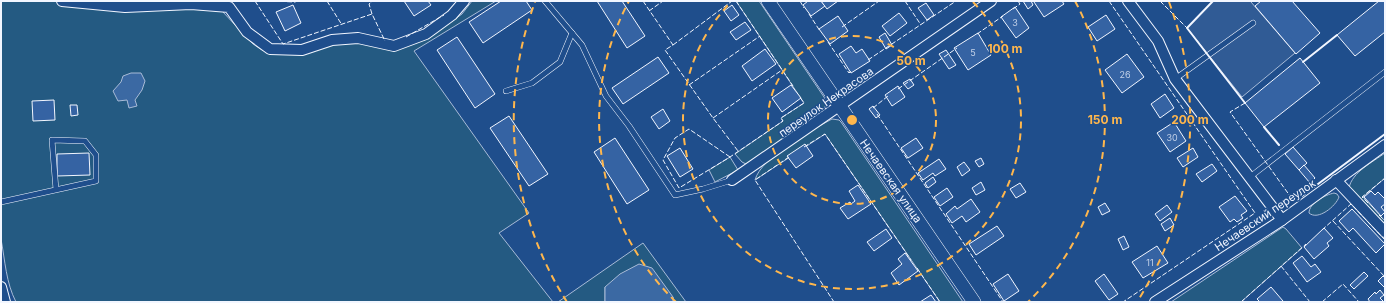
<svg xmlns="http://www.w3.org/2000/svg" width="1386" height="303" font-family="Inter,sans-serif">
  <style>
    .green { fill: #245a82; stroke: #a8bbd7 }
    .parking { fill: #305b95; stroke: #a8bbd7 }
    .water { fill: #3b69a3; stroke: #a8bbd7 }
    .building { fill: #3563a3; stroke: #f2f6ff }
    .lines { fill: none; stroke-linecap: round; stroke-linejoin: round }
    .service-casing { stroke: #f2f6ff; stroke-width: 6 }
    .minor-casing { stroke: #f2f6ff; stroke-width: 12 }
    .tertiary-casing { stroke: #f2f6ff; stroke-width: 14 }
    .service { stroke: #1f4e8c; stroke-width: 5 }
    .minor { stroke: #1f4e8c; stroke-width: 10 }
    .tertiary { stroke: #1f4e8c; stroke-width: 13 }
    .fence { stroke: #f2f6ff; stroke-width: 1; stroke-dasharray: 5 2; stroke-linecap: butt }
    .wall { stroke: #f2f6ff; stroke-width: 2 }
    .ring { fill: none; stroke: #ffb74d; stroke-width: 2; stroke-dasharray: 7 5 }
    .labels { text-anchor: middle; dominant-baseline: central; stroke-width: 3; stroke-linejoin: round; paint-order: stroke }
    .number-label { font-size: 9px; fill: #c3d1e8 }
    .street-label { font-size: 11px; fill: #f2f6ff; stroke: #1f4e8c }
    .centre { fill: #ffb74d; stroke: #1f4e8c; stroke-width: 2 }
    .ring-label { font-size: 12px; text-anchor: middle; font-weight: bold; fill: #ffb74d; stroke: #1f4e8c; stroke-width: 3; stroke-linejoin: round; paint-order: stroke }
  </style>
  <rect width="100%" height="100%" fill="#1f4e8c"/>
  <g class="green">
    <path d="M1 1H49L222 11 253 44 262 50 277 54 329 43 355 41 372 45 435 33 462 14 472 1H496L414 51 529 213 499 233 553 302H16C6 283 5 260 1 239Z"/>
    <path d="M736 1H759L824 97 826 104 823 113 751 162 746 164 742 162 735 154 783 121 781 118 804 103Z"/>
    <path d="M832 119 839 120 841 122 963 302H940L825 134 755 180C761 157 812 130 832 119Z"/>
    <path d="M1385 153V178L1363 197 1385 221V227L1349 188C1352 172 1373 162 1385 153Z"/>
    <path d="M730 157 738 170 715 182 709 170Z"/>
    <path d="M1334 193 1337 194 1339 197C1336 206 1318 221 1309 213 1309 203 1325 195 1334 193Z"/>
    <path d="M1283 227 1286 229 1302 248 1241 302H1171Z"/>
    <path d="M643 243 686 302H673V297L605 287V302H558Z"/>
  </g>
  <path class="parking" d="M1213 1H1251V2L1295 53 1242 97 1187 28Z"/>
  <g class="water">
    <path d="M131 73H141L145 81 142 90 135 100 137 106 129 108 127 100 118 101 113 91 121 82 123 76Z"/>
    <path d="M639 264 652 268 673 297V302H605V287L620 274Z"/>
  </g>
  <g class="building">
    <path d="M404 1H428L431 5 414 16Z"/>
    <path d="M501 1H526L532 10 483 43 469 22Z"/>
    <path d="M597 1H622L645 36 627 48Z"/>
    <path d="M808 1H821L825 6 811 16 803 5Z"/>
    <path d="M821 1H838L827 9Z"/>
    <path d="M1023 1H1031L1033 5 1028 9Z"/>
    <path d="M1035 1H1062L1064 4 1044 17 1034 2Z"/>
    <path d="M1261 1H1292L1320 33 1296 54 1255 6Z"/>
    <path d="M1379 1H1385V32L1355 56 1337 35Z"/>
    <path d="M926 3 934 15 927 20 918 8Z"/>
    <path d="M293 5 301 23 285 31 276 12Z"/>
    <path d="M732 5 739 15 731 21 724 11Z"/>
    <path d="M1015 7 1029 28 1016 38 1001 17Z"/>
    <path d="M899 13 907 23 890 36 882 26Z"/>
    <path d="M1106 15 1115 29 1097 41 1088 27Z"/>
    <path d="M838 16 848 31 830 44 819 29Z"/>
    <path d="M745 22 751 30 736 40 730 32Z"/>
    <path d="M885 33 892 45 886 49 879 37Z"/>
    <path d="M978 33 991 55 968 70 954 48Z"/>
    <path d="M457 37 495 94 475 108 437 50Z"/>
    <path d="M851 46 856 53 862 49 870 61 851 73 839 54Z"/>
    <path d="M765 49 776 64 752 81 742 66Z"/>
    <path d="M946 50 956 65 949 69 939 54Z"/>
    <path d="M1127 54 1144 77 1122 93 1105 70Z"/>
    <path d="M658 57 669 73 623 104 612 88Z"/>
    <path d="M1300 58 1320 83 1264 127 1245 103Z"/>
    <path d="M910 79 914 85 908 89 903 83Z"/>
    <path d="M791 85 801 98 782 112 772 98Z"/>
    <path d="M898 86 905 97 892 106 885 95Z"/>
    <path d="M1165 94 1174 108 1160 118 1151 104Z"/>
    <path d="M54 100 55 120 33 121 32 101Z"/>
    <path d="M70 105H77L78 115 71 116Z"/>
    <path d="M873 106 880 115 876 118 869 109Z"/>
    <path d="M663 109 670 121 659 129 651 117Z"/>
    <path d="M509 116 548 174 529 186 490 128Z"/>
    <path d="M1174 122 1186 141 1170 152 1157 133Z"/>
    <path d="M615 138 649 190 627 204 594 152Z"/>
    <path d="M916 138 923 148 908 158 901 148Z"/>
    <path d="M805 144 813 156 796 168 787 156Z"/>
    <path d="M1293 147 1307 163 1299 170 1285 154Z"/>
    <path d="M680 148 693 169 680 177 667 156Z"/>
    <path d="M1193 148 1198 157 1183 167 1177 158Z"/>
    <path d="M89 153 90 175 57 176V154Z"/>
    <path d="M981 158 984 164 979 167 975 161Z"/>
    <path d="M939 159 946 169 935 176 933 173 923 180 918 173Z"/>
    <path d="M964 162 970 170 962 176 957 167Z"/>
    <path d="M1212 164 1217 171 1202 182 1196 174Z"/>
    <path d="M1304 165 1315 178 1310 183 1299 170Z"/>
    <path d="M933 177 936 182 928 188 925 183Z"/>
    <path d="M981 182 985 190 976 195 972 188Z"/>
    <path d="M1020 183 1026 192 1016 198 1010 189Z"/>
    <path d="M858 185 871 204 848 219 840 208 850 202 851 204 855 201 849 191Z"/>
    <path d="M947 188 953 197 940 206 934 197Z"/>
    <path d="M1371 191 1375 195 1378 192 1385 199V204L1381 207 1385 212 1381 216 1364 197Z"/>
    <path d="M1235 196 1247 211 1241 215 1243 218 1237 222 1234 219 1230 222 1219 207Z"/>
    <path d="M971 199 980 212 966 222 962 216 952 223 946 214 955 206 957 209Z"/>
    <path d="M1105 203 1110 211 1102 215 1098 207Z"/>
    <path d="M1167 205 1172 212 1160 221 1155 214Z"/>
    <path d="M1352 209 1385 244 1376 253 1353 228 1349 232 1339 221Z"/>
    <path d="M1170 218 1174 225 1165 231 1161 224Z"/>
    <path d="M997 226 1004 236 976 255 969 244Z"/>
    <path d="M1324 228 1333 238 1327 243 1329 246 1314 259 1304 247Z"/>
    <path d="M886 229 892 238 874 251 867 242Z"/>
    <path d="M1124 236 1129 247 1123 250 1118 239Z"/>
    <path d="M1157 246 1168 263 1143 278 1132 262Z"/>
    <path d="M905 253 918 271 899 285 891 273 902 264 898 259Z"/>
    <path d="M1302 256 1311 267 1315 264 1321 272 1307 282 1293 263Z"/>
    <path d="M1364 272 1368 276 1354 289 1350 285Z"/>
    <path d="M1008 274 1019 291 1004 301 993 284Z"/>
    <path d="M1104 274 1118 294 1109 300 1095 281Z"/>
    <path d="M1383 276 1385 278V288L1378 281Z"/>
    <path d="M1271 287 1283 301 1281 302H1260L1257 299Z"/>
    <path d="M1380 290 1384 295 1380 298 1384 302H1370L1368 299 1375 292 1376 294Z"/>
    <path d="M931 295 936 302H920Z"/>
  </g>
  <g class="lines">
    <defs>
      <g id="service">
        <path d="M545 1 582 45 606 96 629 126 675 195 703 189 732 180"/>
        <path d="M1175 79 1253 23"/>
        <path d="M506 91 532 83 560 62 572 33"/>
        <path d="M1250 177 1385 72"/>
        <path d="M1 202 96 181V155L85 141 52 140 56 190"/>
      </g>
      <g id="minor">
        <path d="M62 1 125 7 191 4 229 7 247 32 270 49 302 50 332 40 358 38 394 46 426 34 452 15 464 1"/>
        <path d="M1128 1 1158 41 1175 79 1282 220"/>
        <path d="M732 180 991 1"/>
        <path d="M1336 180 1385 232"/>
        <path d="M1 287 5 302"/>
        <path d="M1155 302 1282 220 1385 145"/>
      </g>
      <path id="tertiary" d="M768 1 974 302"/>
    </defs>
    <use href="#service" class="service-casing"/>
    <use href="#minor" class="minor-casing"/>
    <use href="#tertiary" class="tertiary-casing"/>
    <use href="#service" class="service"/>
    <use href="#minor" class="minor"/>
    <use href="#tertiary" class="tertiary"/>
    <g class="fence">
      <path d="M255 1 283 44 372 14 385 41"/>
      <path d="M273 1 295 2 297 1"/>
      <path d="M327 1 342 25"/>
      <path d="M643 1 673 45 665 50 713 118 738 151"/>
      <path d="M736 1 793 86"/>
      <path d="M800 1 804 8"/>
      <path d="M905 1 921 25"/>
      <path d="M1109 1 1255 213 1123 302"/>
      <path d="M1160 1 1187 28"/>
      <path d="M1013 9 1020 4 1018 1"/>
      <path d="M649 11 663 1"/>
      <path d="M372 14 369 4 373 1"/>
      <path d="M809 14 820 31"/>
      <path d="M842 27 879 1"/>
      <path d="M977 34 1003 16"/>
      <path d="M406 37 444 15"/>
      <path d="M828 42 849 73 851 71"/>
      <path d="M673 45 732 1"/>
      <path d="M868 60 956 1"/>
      <path d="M689 85 760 36"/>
      <path d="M898 89 957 48"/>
      <path d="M1245 103 1230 112 1290 196 1302 197 1314 187"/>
      <path d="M873 108 888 96"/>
      <path d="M877 114 1003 302"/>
      <path d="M713 118 782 70"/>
      <path d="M804 147 825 134 911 260"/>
      <path d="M730 157 689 129 675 138 663 160 679 188 730 157 783 121 781 118 804 103 799 96"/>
      <path d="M789 157 755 180 834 302"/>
      <path d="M1368 203 1362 197 1385 178"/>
      <path d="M1379 215 1385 221"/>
      <path d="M1333 221 1385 277"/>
      <path d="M1322 230 1351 204 1385 240"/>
      <path d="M1281 266 1310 302"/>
      <path d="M917 268 940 302"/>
      <path d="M1241 302 1306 244"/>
      <path d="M1322 302 1343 284 1359 302"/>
    </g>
    <g class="wall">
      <path d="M1213 1 1187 28 1245 103"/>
      <path d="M1303 62 1337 35"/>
      <path d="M1264 127 1279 145"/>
      <path d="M1310 183 1314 187 1385 134"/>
    </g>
  </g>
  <g class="ring">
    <circle cx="852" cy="120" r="84"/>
    <path d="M973 2A169 169 0 1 1 731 2"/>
    <path d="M676 302A253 253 0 0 1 629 1M1075 1A253 253 0 0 1 1028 302"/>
    <path d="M567 302A338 338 0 0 1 535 2M1169 2A338 338 0 0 1 1137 302"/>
  </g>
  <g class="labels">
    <g class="number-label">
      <text x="1015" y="22">3</text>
      <text x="973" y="52">5</text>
      <text x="1125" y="74">26</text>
      <text x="1172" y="137">30</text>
      <text x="1150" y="262">11</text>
    </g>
    <g class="street-label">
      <text transform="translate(826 102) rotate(-35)">переулок Некрасова</text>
      <text transform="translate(891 181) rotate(55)">Нечаевская улица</text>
      <text transform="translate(1265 215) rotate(-34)">Нечаевский переулок</text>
    </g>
  </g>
  <circle cx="852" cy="120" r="6" class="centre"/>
  <g class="ring-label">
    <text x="1005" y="53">100 m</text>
    <text x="911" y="65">50 m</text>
    <text x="1105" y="124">150 m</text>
    <text x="1190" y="124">200 m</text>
  </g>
  <rect width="1386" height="303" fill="none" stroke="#f2f6ff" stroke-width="4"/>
</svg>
